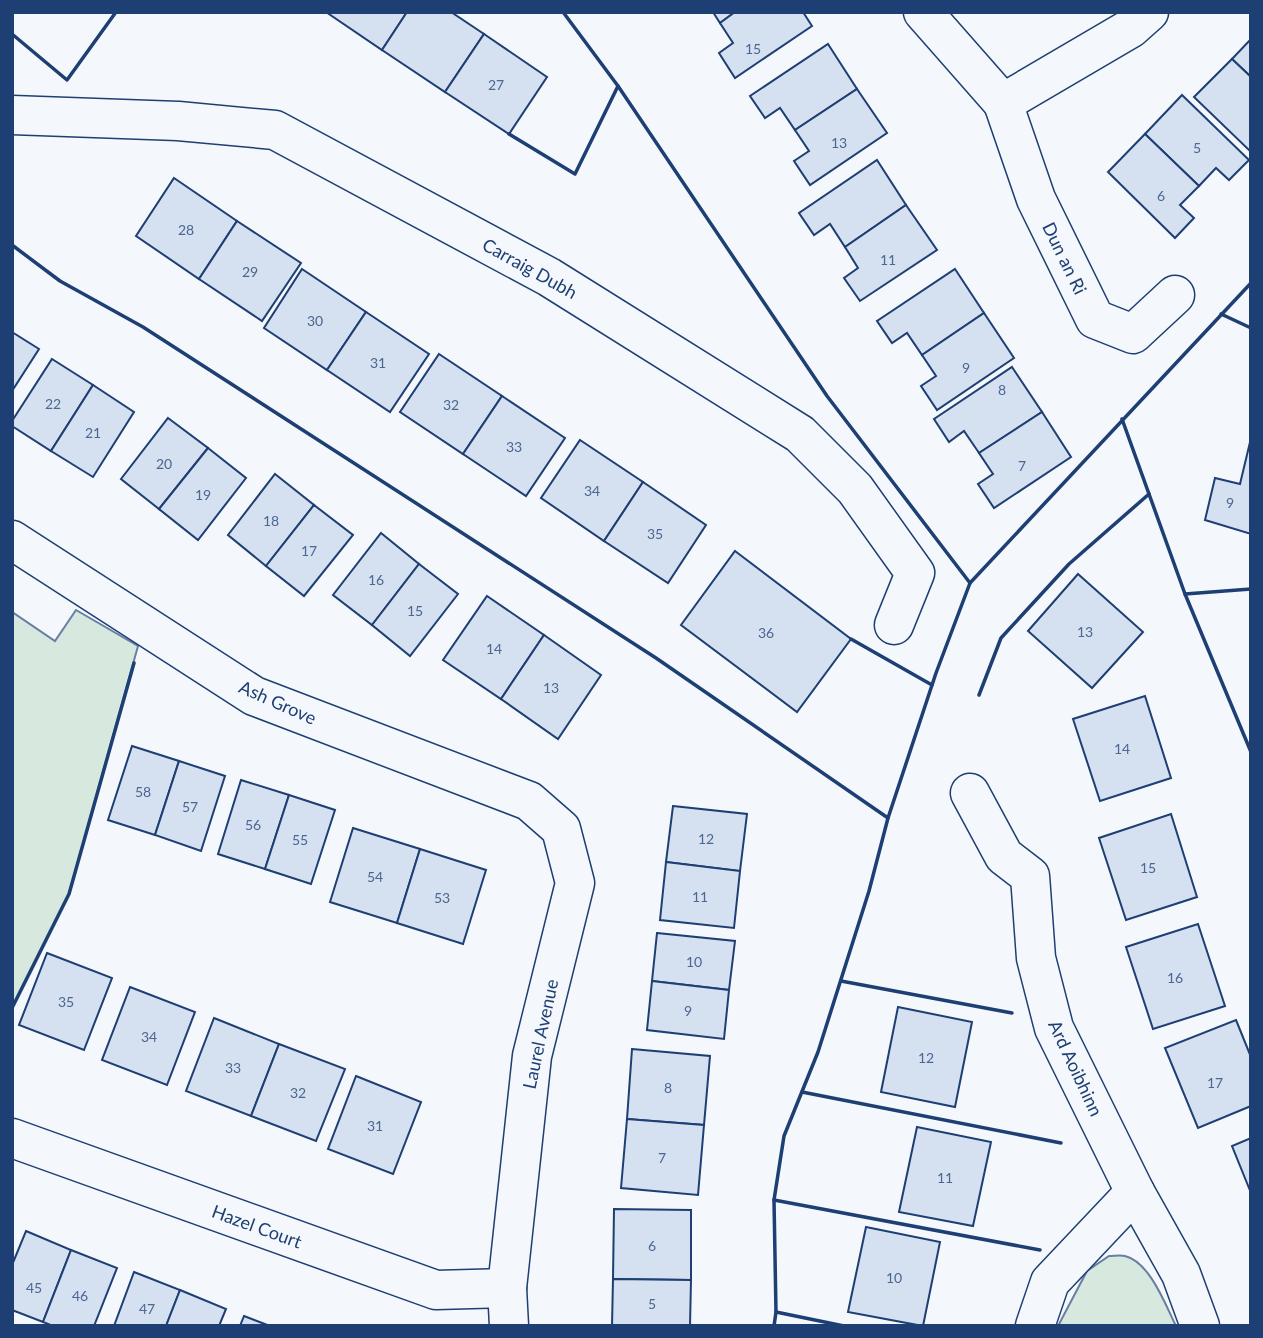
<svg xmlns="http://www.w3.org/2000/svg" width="1263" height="1338" font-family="Lato,sans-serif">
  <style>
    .green { fill: #d7e8df; stroke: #687fa3; stroke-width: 2 }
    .building { fill: #d5e0f0; stroke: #1d3f73; stroke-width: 2 }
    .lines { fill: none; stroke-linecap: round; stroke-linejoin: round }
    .minor-casing { stroke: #1d3f73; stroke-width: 41 }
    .minor { stroke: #f4f7fb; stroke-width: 38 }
    .wall { stroke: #1d3f73; stroke-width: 3.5 }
    .labels { text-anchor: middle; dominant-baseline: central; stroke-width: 5; stroke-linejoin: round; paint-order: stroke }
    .number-label { font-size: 14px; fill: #4b6792 }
    .street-label { font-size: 18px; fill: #1d3f73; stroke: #f4f7fb }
  </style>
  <rect width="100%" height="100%" fill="#f4f7fb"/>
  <g class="green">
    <path d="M76 610 138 646 69 894 12 1008V612L55 641Z"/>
    <path d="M1109 1256C1114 1256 1121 1255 1125 1256 1150 1262 1166 1306 1176 1326H1058L1087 1271Z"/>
  </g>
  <g class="building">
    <path d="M326 12H407L382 50Z"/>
    <path d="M407 12H451L484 34 445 92 382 50Z"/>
    <path d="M713 12H735L720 23Z"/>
    <path d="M735 12H803L812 26 735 78 719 53 733 43 720 23Z"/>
    <path d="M484 34 547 77 509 134 445 92Z"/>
    <path d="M1251 39V77L1232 59Z"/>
    <path d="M828 44 857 89 795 130 780 108 765 118 750 96Z"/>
    <path d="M1232 59 1251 77V152L1194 97Z"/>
    <path d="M857 89 887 133 810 185 794 161 809 151 795 130Z"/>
    <path d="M1182 95 1249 160 1229 180 1216 168 1199 186 1145 134Z"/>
    <path d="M1145 134 1199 186 1180 205 1194 218 1175 238 1108 172Z"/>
    <path d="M877 160 906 205 845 247 830 224 814 235 799 213Z"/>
    <path d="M174 178 237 221 199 279 136 236Z"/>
    <path d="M906 205 937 250 860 301 844 278 858 268 845 247Z"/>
    <path d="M237 221 301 263 262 321 199 279Z"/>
    <path d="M302 269 366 312 327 370 264 328Z"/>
    <path d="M955 269 984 313 922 355 907 333 892 343 877 321Z"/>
    <path d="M366 312 429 354 390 412 327 370Z"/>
    <path d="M984 313 1014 358 937 410 921 386 936 376 922 355Z"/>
    <path d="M12 332 39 349 12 391Z"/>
    <path d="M439 354 502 396 463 454 400 412Z"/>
    <path d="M52 359 93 385 51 451 12 426V421Z"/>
    <path d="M1012 367 1042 412 979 453 964 431 949 442 934 419Z"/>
    <path d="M93 385 134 412 93 477 51 451Z"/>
    <path d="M502 396 565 438 526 496 463 454Z"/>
    <path d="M1042 412 1071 457 994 508 978 484 993 474 979 453Z"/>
    <path d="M168 418 208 448 159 509 121 479Z"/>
    <path d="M1251 438V534L1205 520 1215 478 1240 484Z"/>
    <path d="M580 440 643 482 604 541 541 498Z"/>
    <path d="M208 448 246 478 198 540 159 509Z"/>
    <path d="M275 474 314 505 266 566 228 535Z"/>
    <path d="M643 482 706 525 668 583 604 541Z"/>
    <path d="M314 505 353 535 304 596 266 566Z"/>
    <path d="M381 533 419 564 372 625 333 595Z"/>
    <path d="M735 551 851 639 797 712 681 625Z"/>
    <path d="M419 564 458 594 410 656 372 625Z"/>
    <path d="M1078 574 1143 632 1092 688 1028 631Z"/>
    <path d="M487 596 544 635 501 699 443 660Z"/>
    <path d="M544 635 601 675 558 739 501 699Z"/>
    <path d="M1145 696 1171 778 1100 801 1073 719Z"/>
    <path d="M132 746 179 761 155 835 108 820Z"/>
    <path d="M179 761 225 776 201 851 155 835Z"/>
    <path d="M241 780 289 795 265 869 218 854Z"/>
    <path d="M289 795 335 810 311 884 265 869Z"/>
    <path d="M673 806 747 814 740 871 666 862Z"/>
    <path d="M1171 814 1197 897 1126 920 1099 838Z"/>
    <path d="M353 828 420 849 397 923 330 902Z"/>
    <path d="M420 849 486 870 463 944 397 923Z"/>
    <path d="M666 862 740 871 734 928 660 920Z"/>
    <path d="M1198 924 1225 1006 1153 1029 1126 947Z"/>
    <path d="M657 933 735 941 729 990 652 981Z"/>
    <path d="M47 953 112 978 84 1050 19 1025Z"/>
    <path d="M652 981 729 990 724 1039 647 1030Z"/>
    <path d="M130 987 195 1012 167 1085 102 1060Z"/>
    <path d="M898 1007 972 1022 955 1107 881 1092Z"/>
    <path d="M214 1018 279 1044 251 1116 186 1091Z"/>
    <path d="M1236 1020 1251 1057V1106L1198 1128 1165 1048Z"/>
    <path d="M279 1044 345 1069 316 1141 251 1116Z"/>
    <path d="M632 1049 710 1056 704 1125 627 1119Z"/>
    <path d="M356 1076 421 1102 393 1174 328 1149Z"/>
    <path d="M627 1119 704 1125 698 1195 621 1188Z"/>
    <path d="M917 1127 991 1142 973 1226 899 1212Z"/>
    <path d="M1251 1138V1193L1232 1146Z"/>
    <path d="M614 1209 691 1210V1280L613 1279Z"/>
    <path d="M866 1227 940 1242 923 1326 848 1312Z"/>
    <path d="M26 1231 71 1250 43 1322 12 1310V1265Z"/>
    <path d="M71 1250 117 1268 94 1326H53L43 1322Z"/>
    <path d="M134 1272 180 1290 166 1326H114Z"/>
    <path d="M613 1279 691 1280 690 1326H612Z"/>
    <path d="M180 1290 226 1309 219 1326H166Z"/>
    <path d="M244 1316 270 1326H240Z"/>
  </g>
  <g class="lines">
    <defs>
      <g id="minor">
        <path d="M923 12 1003 103 1131 28 1149 12"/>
        <path d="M1003 103 1036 199 1095 319 1133 334 1175 295"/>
        <path d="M12 115 178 121 275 130 549 277 800 434 855 489 915 573 894 625"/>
        <path d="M12 540 254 696 529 801 561 829 575 883 532 1056 507 1288 509 1326"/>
        <path d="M970 793 1004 856 1030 876 1036 958 1054 1028 1135 1192 1181 1274 1200 1326"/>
        <path d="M12 1138 436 1290 507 1288"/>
        <path d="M1035 1326 1050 1282 1135 1192"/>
      </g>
    </defs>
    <use href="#minor" class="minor-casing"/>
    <use href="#minor" class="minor"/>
    <g class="wall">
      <path d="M12 34 67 80 116 12"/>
      <path d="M509 134 575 174 618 86"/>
      <path d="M12 245 60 281 143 327 656 658 888 818 936 673 970 583 827 396 618 86 563 12"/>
      <path d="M1221 314 1251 328"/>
      <path d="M1122 419 1185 594 1251 752"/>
      <path d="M970 583 1251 283"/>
      <path d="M1185 594 1251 589"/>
      <path d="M851 639 932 685"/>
      <path d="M979 695 1001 638 1069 564 1149 494"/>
      <path d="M841 981 1012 1013"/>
      <path d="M12 1008 69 894 134 663"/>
      <path d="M802 1092 1061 1143"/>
      <path d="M774 1200 1040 1250"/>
      <path d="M776 1312 844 1326"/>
      <path d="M774 1326 776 1312 774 1200 784 1136 818 1052 869 891 888 818"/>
    </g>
  </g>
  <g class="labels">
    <g class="number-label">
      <text x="753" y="48">15</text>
      <text x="496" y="84">27</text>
      <text x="839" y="142">13</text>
      <text x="1197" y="147">5</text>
      <text x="1161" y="195">6</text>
      <text x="186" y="229">28</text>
      <text x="888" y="259">11</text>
      <text x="250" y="271">29</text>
      <text x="315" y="320">30</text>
      <text x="378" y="362">31</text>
      <text x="966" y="367">9</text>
      <text x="1002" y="389">8</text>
      <text x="53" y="403">22</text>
      <text x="451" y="404">32</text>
      <text x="93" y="432">21</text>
      <text x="514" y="446">33</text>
      <text x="164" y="463">20</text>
      <text x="1022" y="465">7</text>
      <text x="592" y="490">34</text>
      <text x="203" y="494">19</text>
      <text x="1230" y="502">9</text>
      <text x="271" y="520">18</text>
      <text x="655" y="533">35</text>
      <text x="309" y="550">17</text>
      <text x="376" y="579">16</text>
      <text x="415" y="610">15</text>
      <text x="1085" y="631">13</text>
      <text x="766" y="632">36</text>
      <text x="494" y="648">14</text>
      <text x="551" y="687">13</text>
      <text x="1122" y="748">14</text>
      <text x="143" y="791">58</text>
      <text x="190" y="806">57</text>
      <text x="253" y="824">56</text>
      <text x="706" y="838">12</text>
      <text x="300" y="839">55</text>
      <text x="1148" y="867">15</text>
      <text x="375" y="876">54</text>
      <text x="700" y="896">11</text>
      <text x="442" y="897">53</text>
      <text x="694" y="961">10</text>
      <text x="1175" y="977">16</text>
      <text x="66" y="1001">35</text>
      <text x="688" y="1010">9</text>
      <text x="149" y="1036">34</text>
      <text x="926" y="1057">12</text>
      <text x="233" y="1067">33</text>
      <text x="1215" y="1082">17</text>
      <text x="668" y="1087">8</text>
      <text x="298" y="1092">32</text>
      <text x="375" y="1125">31</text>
      <text x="662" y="1157">7</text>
      <text x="945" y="1177">11</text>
      <text x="652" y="1245">6</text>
      <text x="894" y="1277">10</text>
      <text x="34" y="1287">45</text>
      <text x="80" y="1295">46</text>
      <text x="652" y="1303">5</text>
      <text x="147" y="1308">47</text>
    </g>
    <g class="street-label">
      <text transform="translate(1065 258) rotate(64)">Dun an Ri</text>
      <text transform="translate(530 268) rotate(29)">Carraig Dubh</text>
      <text transform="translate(278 702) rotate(24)">Ash Grove</text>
      <text transform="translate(540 1034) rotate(-78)">Laurel Avenue</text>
      <text transform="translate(1076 1068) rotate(65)">Ard Aoibhinn</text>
      <text transform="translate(257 1226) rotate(20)">Hazel Court</text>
    </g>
  </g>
  <rect width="1263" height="1338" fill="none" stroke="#1d3f73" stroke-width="28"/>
</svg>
